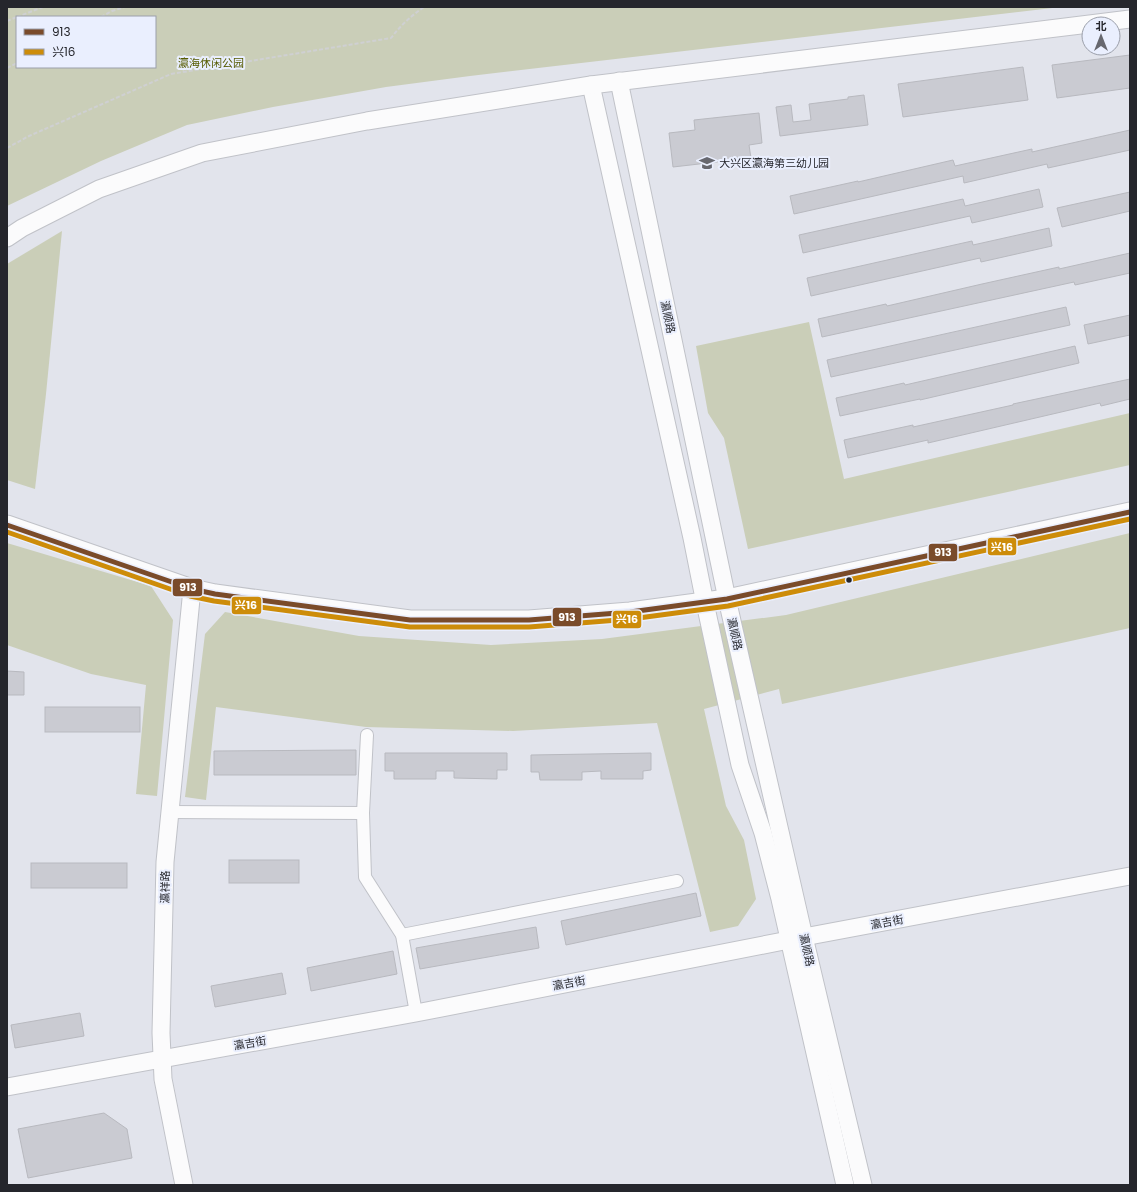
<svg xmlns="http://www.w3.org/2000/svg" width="1137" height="1192" font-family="Poppins,'Noto Sans SC',sans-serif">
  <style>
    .green { fill: #caceb8; fill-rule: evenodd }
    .building { fill: #cacbd2; stroke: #b8b9bf }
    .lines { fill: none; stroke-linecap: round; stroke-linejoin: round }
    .street-casing { stroke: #c0c2c8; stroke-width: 14 }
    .secondary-casing { stroke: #c0c2c8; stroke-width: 19 }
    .primary-casing { stroke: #c0c2c8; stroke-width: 21 }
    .path { stroke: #cfd0d2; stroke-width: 2; stroke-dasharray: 4 2; stroke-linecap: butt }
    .street { stroke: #fbfbfc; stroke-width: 12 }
    .secondary { stroke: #fbfbfc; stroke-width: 17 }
    .primary { stroke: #fbfbfc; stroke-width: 19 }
    .bus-1-casing { stroke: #eaeffe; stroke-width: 8 }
    .bus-2-casing { stroke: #eaeffe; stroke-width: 8 }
    .bus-1 { stroke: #7a4b2a; stroke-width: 5 }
    .bus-2 { stroke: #cd8c09; stroke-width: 5 }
    .bus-dot { fill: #25262c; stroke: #eaeffe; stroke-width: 1.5 }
    .labels { text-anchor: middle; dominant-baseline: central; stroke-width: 4; stroke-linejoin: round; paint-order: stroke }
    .park-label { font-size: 11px; fill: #565b00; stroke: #eaeffe }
    .poi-label { font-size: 11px; fill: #25262c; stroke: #eaeffe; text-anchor: start }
    .street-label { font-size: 11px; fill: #25262c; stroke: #eaeffe }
    .line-badge { stroke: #eaeffe; stroke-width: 1.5 }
    .badge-label { font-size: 11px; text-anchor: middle; font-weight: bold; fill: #fff }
  </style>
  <rect width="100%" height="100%" fill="#e2e4ec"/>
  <g class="green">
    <path d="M7 7H1061L470 76 386 87 273 107 187 125 101 161 7 206ZM17 17H155V67H17Z"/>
    <path d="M62 231 46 394 35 489 7 480V264Z"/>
    <path d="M809 322 844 479 1130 413V465L748 549 724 438 708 413 696 346Z"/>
    <path d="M1130 533V628L782 704 779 689 704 709 726 806 744 840 756 899 738 926 710 932 657 723 513 731 366 727 216 707 206 800 185 797 205 634 225 612 359 636 491 645 602 639 786 615Z"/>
    <path d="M7 543 151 586 173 620 157 796 136 794 146 685 91 674 7 645Z"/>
  </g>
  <g class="building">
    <path d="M1130 55V88L1057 98 1052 65Z"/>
    <path d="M1023 67 1028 100 903 117 898 84Z"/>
    <path d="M864 95 868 125 780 136 776 107 791 105 793 122 811 120 809 104 848 99V97Z"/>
    <path d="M759 113 762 143 749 145 751 158 673 167 669 133 695 130 694 120Z"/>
    <path d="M1130 130V150L1048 168 1047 164 964 183 963 176 794 214 790 196 858 181V182L953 160 955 166 1032 149V152Z"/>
    <path d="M1039 189 1043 207 972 223 970 216 803 253 799 235 963 199 965 206Z"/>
    <path d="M1130 192V211L1062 227 1057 208Z"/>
    <path d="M1049 228 1052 246 981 262 980 258 811 296 807 278 972 241 973 245Z"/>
    <path d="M1130 253V273L1075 285 1074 282 822 337 818 319 886 304 887 306 982 284 1059 267V269Z"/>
    <path d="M1066 307 1070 325 831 377 827 360Z"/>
    <path d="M1130 315V335L1088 344 1084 325Z"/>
    <path d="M1075 346 1079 363 920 400V399L840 416 836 398 904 383 905 385Z"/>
    <path d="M1130 379V399L1101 406 1100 403 928 443V440L848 458 844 440 913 425V427L1013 405V404Z"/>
    <path d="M7 671 24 672V695H7Z"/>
    <rect x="45" y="707" width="95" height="25"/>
    <path d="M356 750V775H214V751Z"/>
    <path d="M385 753H507V770H497V779L454 778V771H436V779H394V771H385Z"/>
    <path d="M651 753V770L643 771V779H601V771L582 772V780H540L539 772H531V755Z"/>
    <rect x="229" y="860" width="70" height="23"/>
    <rect x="31" y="863" width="96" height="25"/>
    <path d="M696 893 701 916 566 945 561 921Z"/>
    <path d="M536 927 539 948 420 969 416 948Z"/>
    <path d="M393 951 397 974 311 991 307 968Z"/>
    <path d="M282 973 286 994 215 1007 211 986Z"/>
    <path d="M80 1013 84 1036 15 1048 11 1025Z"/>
    <path d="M104 1113 127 1129 132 1158 28 1178 18 1129Z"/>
  </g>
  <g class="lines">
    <defs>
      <g id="street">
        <path d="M367 735 363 813 365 877 402 935 416 1013"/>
        <path d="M170 812 363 813"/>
        <path d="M402 935 677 881"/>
      </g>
      <g id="secondary">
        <path d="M619 81 727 599 804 937 863 1185"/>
        <path d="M591 85 692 538 705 603 740 765 763 833 780 899 845 1185"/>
        <path d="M7 238 22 228 99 189 202 153 367 121 591 85 1130 19"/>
        <path d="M7 1087 416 1013 804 937 1130 876"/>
        <path d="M184 1185 163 1079 161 1033 165 862 192 589"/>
      </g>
      <path id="primary" d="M7 525 192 589 215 594 410 620H529L630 612 727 599 1130 512"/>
    </defs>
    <use href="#street" class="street-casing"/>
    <use href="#secondary" class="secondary-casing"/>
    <use href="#primary" class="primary-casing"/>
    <g class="path">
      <path d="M17 17 43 7"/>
      <path d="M101 17 112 11 125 7"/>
      <path d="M7 21 17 17"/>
      <path d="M7 68 17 63"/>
      <path d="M7 148 29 136 171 74 391 38C401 25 411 16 424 7"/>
    </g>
    <use href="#street" class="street"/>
    <use href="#secondary" class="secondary"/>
    <use href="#primary" class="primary"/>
    <defs>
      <path id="bus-1" d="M7 525 192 589 215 594 410 620H529L630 612 727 599 1130 512"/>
      <path id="bus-2" d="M7 532 190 596 214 601 410 627H529L631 619 728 606 1130 519"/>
    </defs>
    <use href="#bus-1" class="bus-1-casing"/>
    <use href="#bus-2" class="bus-2-casing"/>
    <use href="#bus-1" class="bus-1"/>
    <use href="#bus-2" class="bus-2"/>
  </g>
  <defs>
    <symbol id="school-bare" viewBox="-9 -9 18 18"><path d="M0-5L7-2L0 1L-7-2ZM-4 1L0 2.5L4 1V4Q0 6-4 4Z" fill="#67686f" stroke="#eaeffe" stroke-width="2.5" paint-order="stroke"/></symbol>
  </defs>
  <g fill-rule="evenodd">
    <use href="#school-bare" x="696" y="152" width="22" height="22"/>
  </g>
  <circle class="bus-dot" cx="849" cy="580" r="3.5"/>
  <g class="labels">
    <g class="park-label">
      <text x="211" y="63">瀛海休闲公园</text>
    </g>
    <g class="poi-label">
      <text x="719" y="163">大兴区瀛海第三幼儿园</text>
    </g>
    <g class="street-label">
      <text transform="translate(668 317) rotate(78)">瀛顺路</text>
      <text transform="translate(735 634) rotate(77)">瀛顺路</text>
      <text transform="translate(165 887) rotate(-89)">瀛祥路</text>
      <text transform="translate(887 922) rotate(-11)">瀛吉街</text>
      <text transform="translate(807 950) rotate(77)">瀛顺路</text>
      <text transform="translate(569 983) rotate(-11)">瀛吉街</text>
      <text transform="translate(250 1043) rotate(-10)">瀛吉街</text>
    </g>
  </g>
  <g class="line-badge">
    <rect x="987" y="537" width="30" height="19" rx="4" fill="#cd8c09"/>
    <rect x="928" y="543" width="30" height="19" rx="4" fill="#7a4b2a"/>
    <rect x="172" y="578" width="31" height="19" rx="4" fill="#7a4b2a"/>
    <rect x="231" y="596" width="31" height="19" rx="4" fill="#cd8c09"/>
    <rect x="552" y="607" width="30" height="20" rx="4" fill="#7a4b2a"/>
    <rect x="612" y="610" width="30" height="19" rx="4" fill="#cd8c09"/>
  </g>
  <g class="badge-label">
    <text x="1002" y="551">兴16</text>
    <text x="943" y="556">913</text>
    <text x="188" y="591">913</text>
    <text x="246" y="609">兴16</text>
    <text x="567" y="621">913</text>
    <text x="627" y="623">兴16</text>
  </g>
  <rect width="1137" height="1192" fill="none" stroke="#25262c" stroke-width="16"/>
  <rect x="16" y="16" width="140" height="52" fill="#eaeffe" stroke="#9b9faa"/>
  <rect x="24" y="29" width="20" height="6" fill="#7a4b2a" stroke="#9b9faa"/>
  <text x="52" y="36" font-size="12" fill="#25262c">913</text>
  <rect x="24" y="49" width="20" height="6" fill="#cd8c09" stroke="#9b9faa"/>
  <text x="52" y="56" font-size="12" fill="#25262c">兴16</text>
  <g transform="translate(1101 36)"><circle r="19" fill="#eaeffe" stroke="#9b9faa"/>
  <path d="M0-3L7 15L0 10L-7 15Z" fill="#67686f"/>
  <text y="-6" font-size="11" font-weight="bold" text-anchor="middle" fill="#25262c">北</text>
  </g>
</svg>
